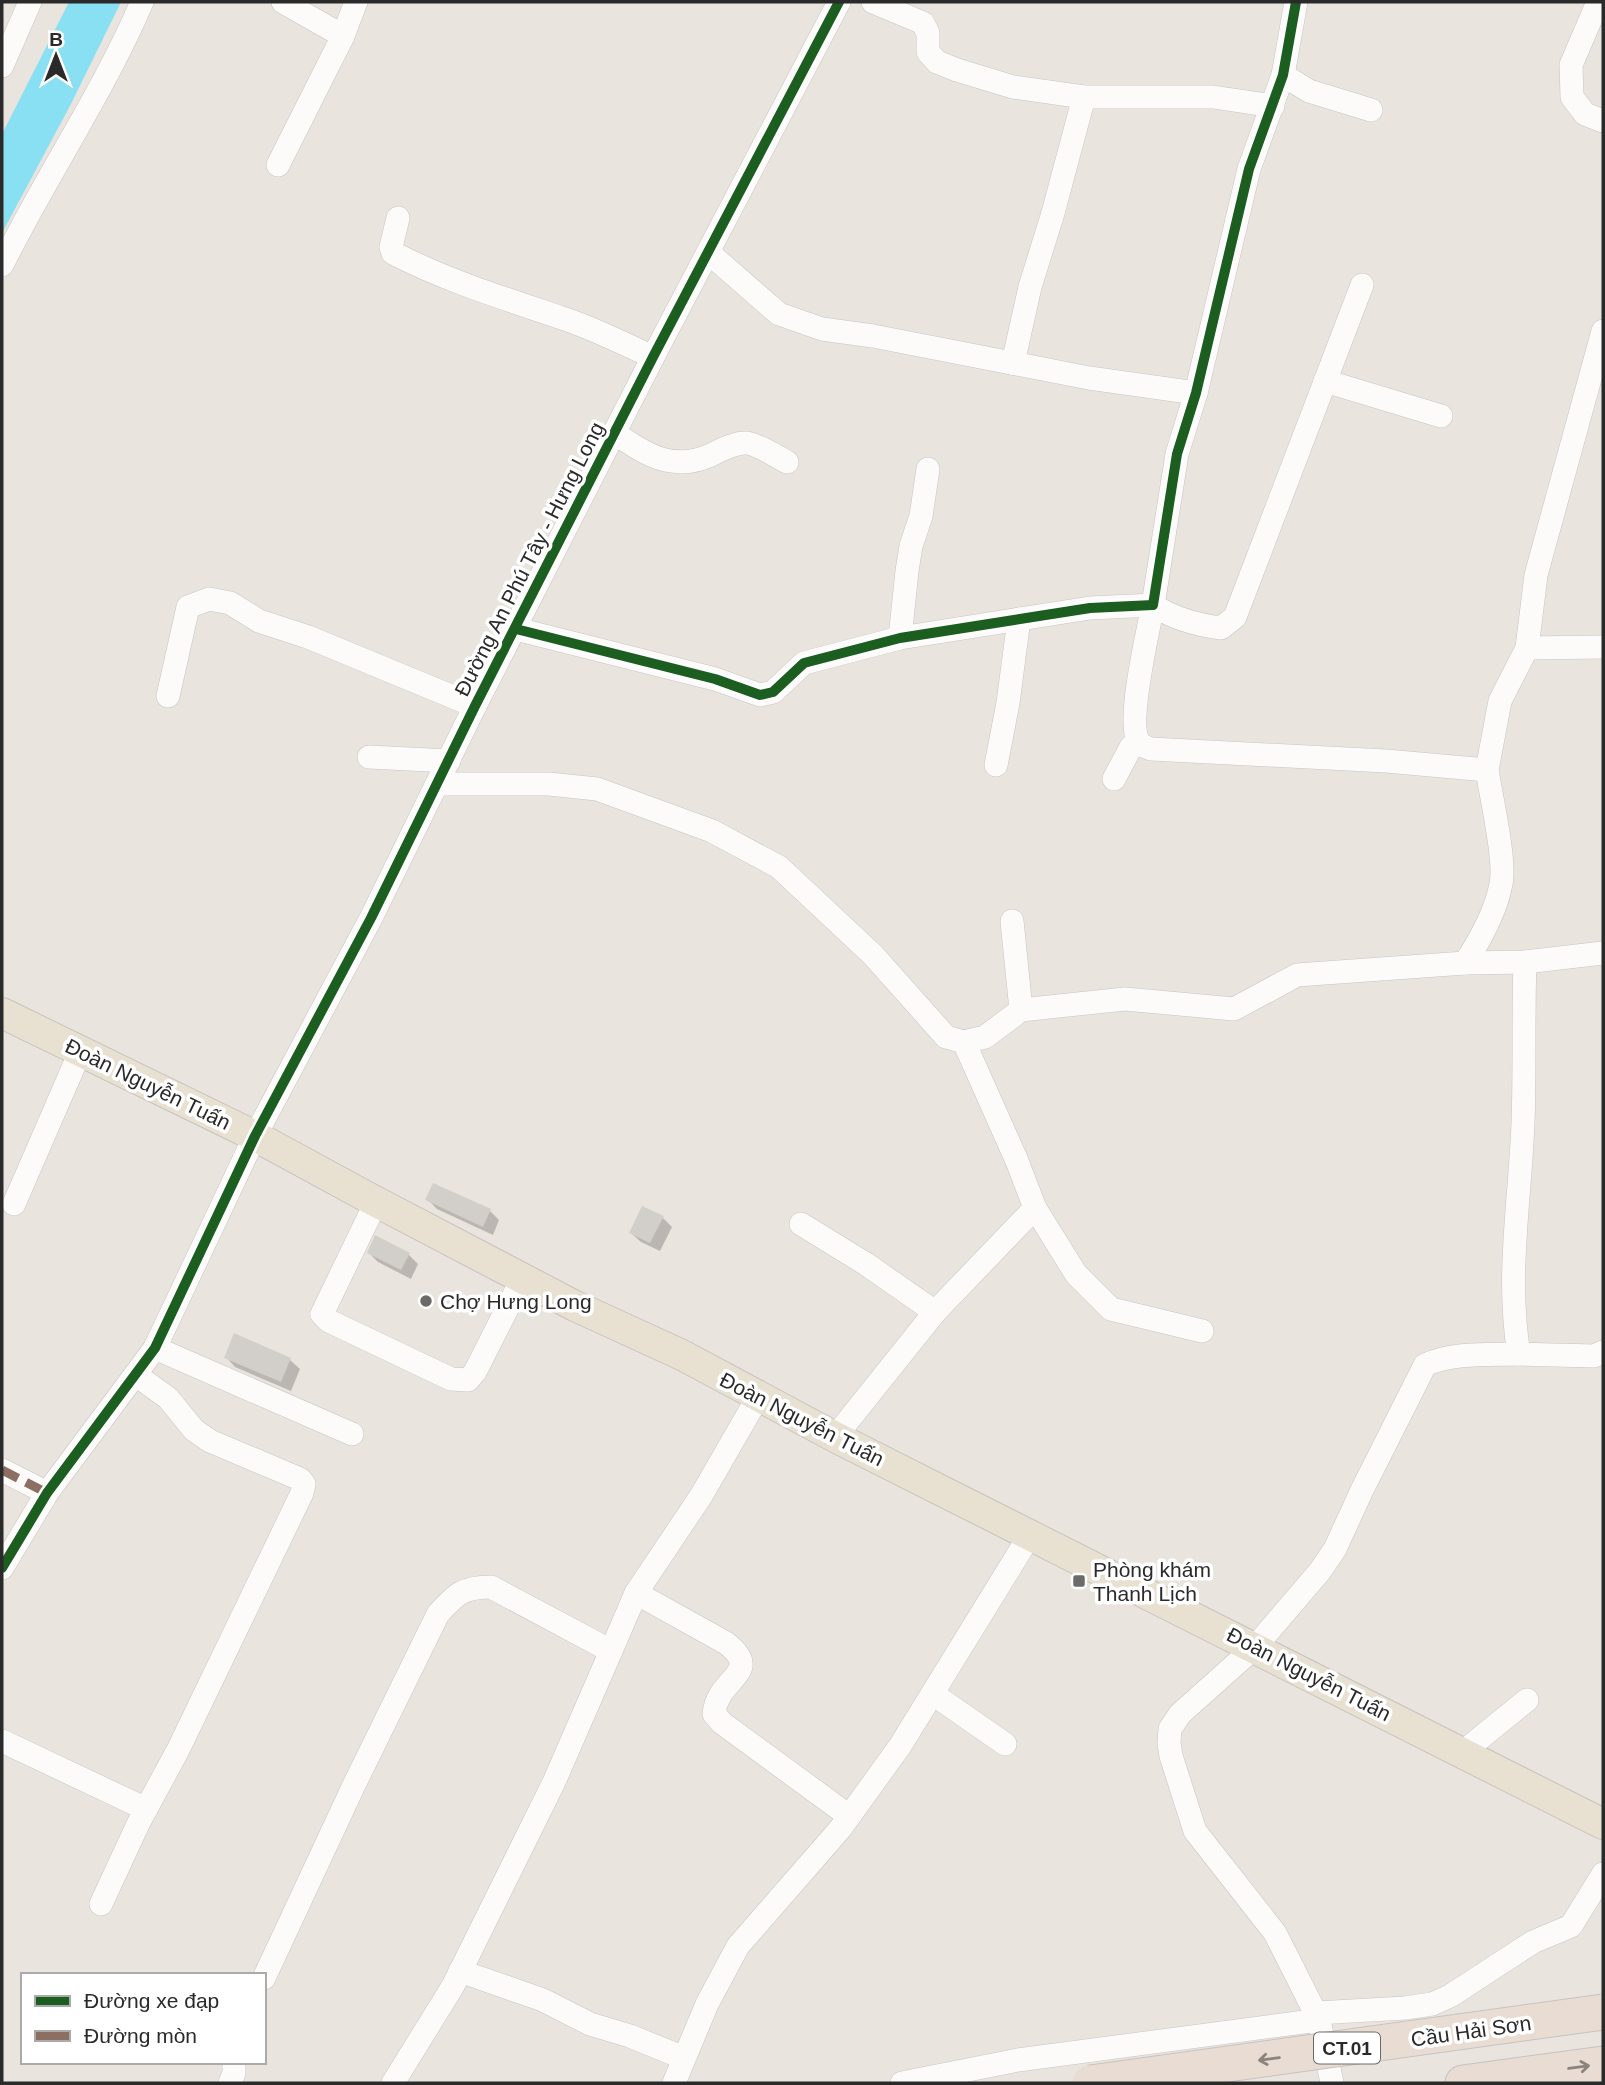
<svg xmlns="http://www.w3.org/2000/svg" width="1605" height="2085" font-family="Helvetica,sans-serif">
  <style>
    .water { fill: #8ae0f3 }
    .shadow { fill: #0003 }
    .building { fill: #d2ceca }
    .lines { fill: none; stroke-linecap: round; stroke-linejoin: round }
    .minor-casing { stroke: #c6c4c5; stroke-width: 24 }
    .major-casing { stroke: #c5c3c0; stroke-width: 32 }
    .highway-casing { stroke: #c5c3c0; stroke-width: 37 }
    .minor { stroke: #fcfbfa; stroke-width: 23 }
    .major { stroke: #e8e1d1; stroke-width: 30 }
    .highway { stroke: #e9dcd3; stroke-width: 35 }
    .highway-bridge-casing { stroke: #c5c3c0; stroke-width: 37; stroke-linecap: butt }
    .highway-bridge { stroke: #e9dcd3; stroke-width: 35 }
    .quiet { stroke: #8d6e63; stroke-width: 9; stroke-dasharray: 18 9; stroke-linecap: butt }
    .cycleway-casing { stroke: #fff; stroke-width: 15 }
    .cycleway { stroke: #1b5e20; stroke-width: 10 }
    .oneway { stroke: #8a837e }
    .poi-dot { fill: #6d6b69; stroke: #fff; stroke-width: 2.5 }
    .labels { text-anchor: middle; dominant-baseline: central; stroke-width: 7; stroke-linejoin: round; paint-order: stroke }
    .shield { fill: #fff; stroke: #6a6a6a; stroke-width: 2 }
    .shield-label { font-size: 19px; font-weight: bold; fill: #2a2a2a }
    .street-label { font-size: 21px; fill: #2a2a2a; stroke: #fff }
    .poi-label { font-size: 21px; fill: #2a2a2a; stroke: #fff; text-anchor: start }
  </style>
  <rect width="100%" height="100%" fill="#eae4de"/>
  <path class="water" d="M69 2H121L71 104 2 233V134Z"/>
  <g class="shadow">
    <path d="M427 1199 490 1211 499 1220 493 1235 437 1209Z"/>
    <path d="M663 1218 672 1227 660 1251 641 1242 631 1233Z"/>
    <path d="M369 1253 409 1255 418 1264 411 1279 378 1262Z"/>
    <path d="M226 1357 290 1360 300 1369 291 1391 235 1367Z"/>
  </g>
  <g class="building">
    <path d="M433 1183 491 1209 483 1227 425 1200Z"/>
    <path d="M642 1206 664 1216 650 1243 629 1233Z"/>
    <path d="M375 1235 410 1253 401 1270 367 1253Z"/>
    <path d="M234 1333 291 1358 281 1382 224 1358Z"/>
  </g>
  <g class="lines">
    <defs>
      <g id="minor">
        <path d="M283 2 343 36"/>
        <path d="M873 2 923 23 928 33V52L937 62 957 70 1013 87 1084 97H1213L1273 106"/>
        <path d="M1598 2 1571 65 1572 97 1585 114 1603 121"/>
        <path d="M2 66 30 2"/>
        <path d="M1283 75 1309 91 1371 110"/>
        <path d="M278 165 343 36 356 2"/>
        <path d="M398 218 391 247 393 253C445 280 503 298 559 317 591 327 622 343 653 357"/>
        <path d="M709 253 779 314 822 329 873 336 1089 378 1196 393"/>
        <path d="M2 265C46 176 103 93 142 2"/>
        <path d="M1362 285 1235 617 1221 628C1197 625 1174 619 1153 605 1148 632 1127 719 1138 741 1141 746 1146 747 1151 749L1386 761 1487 770C1491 796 1506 861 1501 884 1496 911 1480 940 1465 963"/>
        <path d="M1013 363 1030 287 1053 213 1084 97"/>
        <path d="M1325 381 1441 416"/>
        <path d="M615 433C645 455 674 472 711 455 720 450 737 442 747 443 760 445 775 456 787 462"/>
        <path d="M516 629 715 679 760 695 773 692 804 663 900 638 1090 608 1153 605 1177 454 1196 393 1249 169 1283 75 1296 2"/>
        <path d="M900 638 907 571 911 546 921 516 928 469"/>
        <path d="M1527 648 1603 647"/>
        <path d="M168 696 188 607 209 599 230 603 259 621 308 637 475 706"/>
        <path d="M369 757 449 761"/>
        <path d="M996 765 1008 703 1019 619"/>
        <path d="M1487 770 1500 701 1527 648 1536 575 1603 331"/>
        <path d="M1114 779 1131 747 1138 741"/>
        <path d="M438 784H549L597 789 712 831 779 867 873 955 946 1037 964 1042 985 1037 1021 1010 1125 999 1234 1009 1297 975 1465 963 1525 962 1603 953"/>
        <path d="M1012 921 1021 1010"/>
        <path d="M1525 962C1523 1016 1525 1070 1523 1123 1520 1201 1506 1277 1519 1354L1594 1356 1603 1352"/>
        <path d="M376 1202 322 1314 329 1321 451 1379 468 1380 475 1372 522 1279"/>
        <path d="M14 1204 80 1052"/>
        <path d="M1035 1208 1076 1274 1111 1309 1202 1331"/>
        <path d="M801 1224 866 1264 935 1312"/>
        <path d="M155 1348 352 1434"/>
        <path d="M835 1437 935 1312 1035 1208 1017 1161 964 1042"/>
        <path d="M2 1470 47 1493"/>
        <path d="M2 1568 47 1493 155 1348 255 1136 371 918 475 706 653 357 839 2"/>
        <path d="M636 1593 726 1643C765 1673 717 1677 714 1714L722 1723 849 1816"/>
        <path d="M611 1651 636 1593 701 1496 758 1397"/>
        <path d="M933 1694 1005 1744"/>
        <path d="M2 1741 146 1809"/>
        <path d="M1463 1752 1527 1700"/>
        <path d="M101 1904 139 1822 178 1750 302 1493 304 1484 300 1479 210 1441 194 1430 168 1398 136 1375"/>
        <path d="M460 1971 543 2000 590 2024 630 2036 684 2058"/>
        <path d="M264 1978 354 1785 438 1614C456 1594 463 1587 491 1587L611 1651 554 1782 453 1986 393 2083"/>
        <path d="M1316 2013 1405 2008 1432 2004 1450 1996 1533 1942 1571 1926 1603 1874"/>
        <path d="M230 2083 234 2073V2062"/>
        <path d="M674 2083 707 2004 738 1946 840 1829 900 1746 1030 1535"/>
        <path d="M902 2083 1018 2060 1319 2020"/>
        <path d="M1332 2083 1319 2020 1275 1933 1195 1831 1171 1756 1169 1743 1170 1729 1180 1714 1255 1647 1320 1571 1335 1549 1362 1490 1425 1365C1454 1352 1489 1355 1519 1354"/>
      </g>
      <path id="major" d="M2 1013 255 1136 369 1198 575 1306 682 1355 835 1437 1603 1824"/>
      <path id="highway" d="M1463 2083 1603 2064"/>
    </defs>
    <use href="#minor" class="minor-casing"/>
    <use href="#major" class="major-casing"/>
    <use href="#highway" class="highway-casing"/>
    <use href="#minor" class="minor"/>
    <use href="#major" class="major"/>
    <use href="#highway" class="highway"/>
    <defs>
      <path id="highway-bridge" d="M1090 2083 1603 2012"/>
    </defs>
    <use href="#highway-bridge" class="highway-bridge-casing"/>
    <use href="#highway-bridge" class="highway-bridge"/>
    <path class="quiet" d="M2 1470 47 1493"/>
    <defs>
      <g id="cycleway">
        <path d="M516 629 715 679 760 695 773 692 804 663 900 638 1090 608 1153 605 1177 454 1196 393 1249 169 1283 75 1296 2"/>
        <path d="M2 1568 47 1493 155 1348 255 1136 371 918 475 706 653 357 839 2"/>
      </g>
    </defs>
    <use href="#cycleway" class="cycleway-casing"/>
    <use href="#cycleway" class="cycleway"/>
  </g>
  <defs><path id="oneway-shaft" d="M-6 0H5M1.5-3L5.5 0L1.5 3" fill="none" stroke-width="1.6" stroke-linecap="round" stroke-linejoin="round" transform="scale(1.75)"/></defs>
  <g class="oneway">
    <use href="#oneway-shaft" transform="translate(1269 2059) rotate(172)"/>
    <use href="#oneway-shaft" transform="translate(1579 2067) rotate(-8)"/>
  </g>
  <g class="poi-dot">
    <circle cx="426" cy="1301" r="7"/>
    <rect x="1072" y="1574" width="14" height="14" rx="3.5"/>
  </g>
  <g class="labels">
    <rect class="shield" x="1314" y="2032.5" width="66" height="31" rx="5"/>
    <g class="shield-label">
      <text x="1347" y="2048">CT.01</text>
    </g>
    <g class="street-label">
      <text transform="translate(529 559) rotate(-63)">Đường An Phú Tây - Hưng Long</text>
      <text transform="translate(148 1084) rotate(26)">Đoàn Nguyễn Tuấn</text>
      <text transform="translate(802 1419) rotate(27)">Đoàn Nguyễn Tuấn</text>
      <text transform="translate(1309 1674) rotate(27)">Đoàn Nguyễn Tuấn</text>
      <text transform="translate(1471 2031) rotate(-8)">Cầu Hải Sơn</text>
    </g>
    <g class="poi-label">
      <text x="440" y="1301">Chợ Hưng Long</text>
      <text x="1093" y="1569">Phòng khám<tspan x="1093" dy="24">Thanh Lịch</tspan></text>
    </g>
  </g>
  <rect width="1605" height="2085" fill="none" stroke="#2a2a2a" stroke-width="7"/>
  <rect x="21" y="1973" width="245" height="91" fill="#ffffff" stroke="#aaaaaa" stroke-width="2"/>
  <rect x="35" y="1996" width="35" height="10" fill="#1b5e20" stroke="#aaaaaa" stroke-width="2"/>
  <text x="84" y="2008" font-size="21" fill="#2a2a2a">Đường xe đạp</text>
  <rect x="35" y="2031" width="35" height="10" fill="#8d6e63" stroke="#aaaaaa" stroke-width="2"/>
  <text x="84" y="2043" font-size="21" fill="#2a2a2a">Đường mòn</text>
  <g transform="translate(56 56)" stroke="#ffffff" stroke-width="5" paint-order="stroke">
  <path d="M0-5L12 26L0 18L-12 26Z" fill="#2a2a2a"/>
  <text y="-10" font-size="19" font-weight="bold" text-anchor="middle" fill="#2a2a2a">B</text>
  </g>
</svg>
